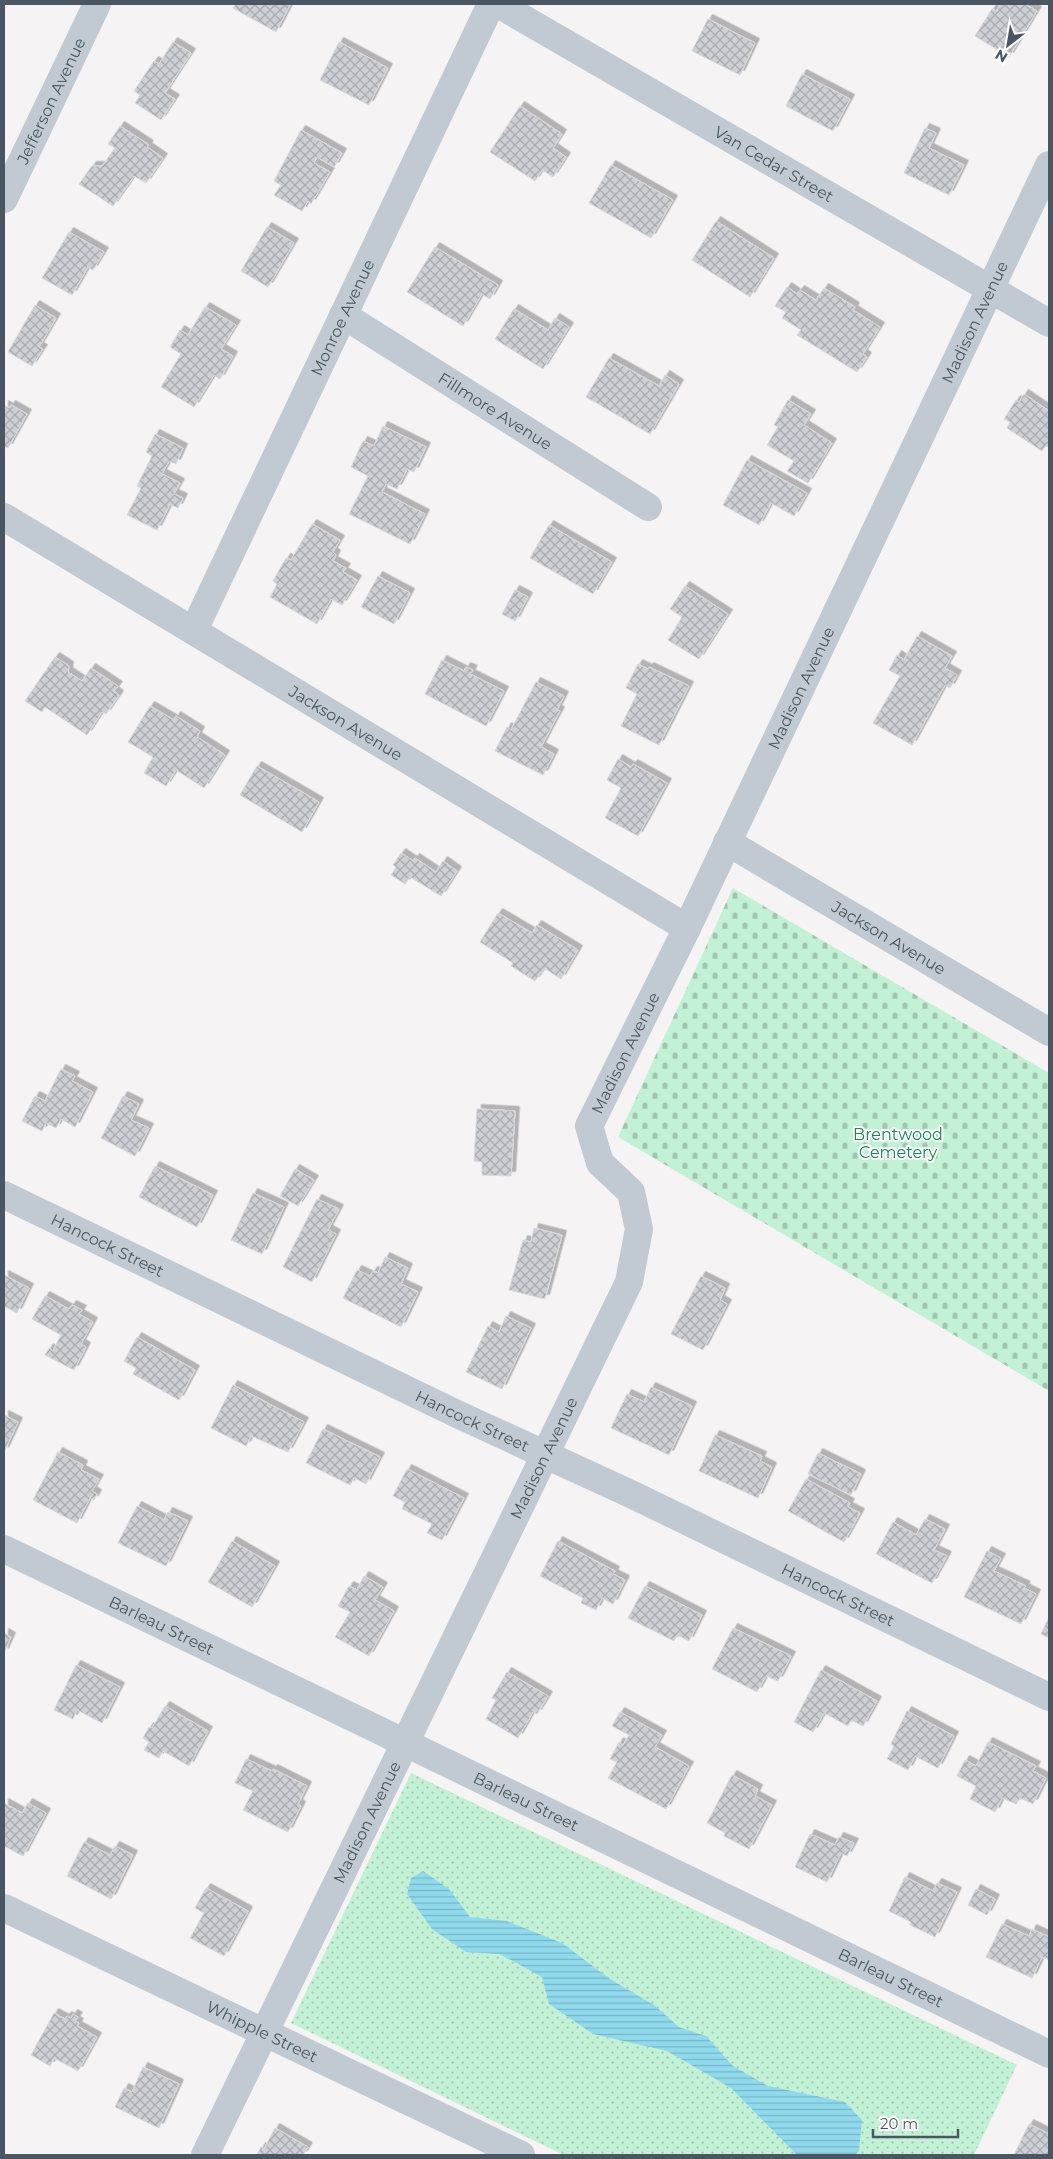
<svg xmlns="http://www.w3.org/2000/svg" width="1053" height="2159" font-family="Montserrat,sans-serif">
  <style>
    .grass { fill: url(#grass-dots) }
    .cemetery { fill: url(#cemetery-stones) }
    .water { fill: url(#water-rules) }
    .building { fill: url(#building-cross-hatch); stroke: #d7d9de; filter: url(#shadow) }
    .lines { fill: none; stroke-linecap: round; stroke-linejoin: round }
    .minor { stroke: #c1cad2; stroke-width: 28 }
    .labels { text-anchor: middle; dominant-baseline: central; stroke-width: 4; stroke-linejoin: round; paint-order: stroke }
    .street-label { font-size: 16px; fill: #4a5661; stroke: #fff }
    .park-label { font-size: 16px; fill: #17864f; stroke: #fff }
  </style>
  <defs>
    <pattern id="grass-dots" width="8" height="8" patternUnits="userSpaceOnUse" patternTransform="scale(1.25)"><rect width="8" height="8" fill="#c3f1d5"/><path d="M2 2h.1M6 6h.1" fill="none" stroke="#a0c6b0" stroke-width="1.8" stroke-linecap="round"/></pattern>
    <pattern id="cemetery-stones" width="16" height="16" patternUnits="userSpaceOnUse" patternTransform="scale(1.25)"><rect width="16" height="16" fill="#c3f1d5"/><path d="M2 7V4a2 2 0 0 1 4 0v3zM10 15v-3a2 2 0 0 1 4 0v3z" fill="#a0c6b0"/></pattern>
    <pattern id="water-rules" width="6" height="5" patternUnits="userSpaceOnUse" patternTransform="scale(1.25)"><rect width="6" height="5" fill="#90daee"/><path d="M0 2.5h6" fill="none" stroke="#78b4c4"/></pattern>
    <pattern id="building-cross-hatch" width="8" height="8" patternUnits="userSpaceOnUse" patternTransform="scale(1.25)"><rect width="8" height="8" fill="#cdcfd5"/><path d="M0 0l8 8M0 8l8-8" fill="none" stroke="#a8abb0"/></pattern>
    <filter id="shadow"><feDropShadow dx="4.5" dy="-4.5" stdDeviation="0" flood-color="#0004"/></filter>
  </defs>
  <rect width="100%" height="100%" fill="#f5f3f3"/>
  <path class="grass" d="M411 1773 1017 2065 974 2155H564L291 2023Z"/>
  <path class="cemetery" d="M733 888 1049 1073V1391L618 1137Z"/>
  <path class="water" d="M423 1871 449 1889 470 1917 507 1921 562 1943 610 1979 654 2005 679 2027 706 2036 733 2066 768 2086 845 2102 862 2120 859 2151 855 2155H797L731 2088 667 2051 593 2034 549 2004 542 1977 500 1954 466 1952 432 1929 407 1894 411 1878Z"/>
  <g class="building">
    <path d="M236 4H288L290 5 276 32 233 8Z"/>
    <path d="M1001 4H1025L1037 11 1009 57 975 36 992 9 996 11Z"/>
    <path d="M708 19 755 43 740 75 692 51Z"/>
    <path d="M173 42 191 53 165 93 175 99 161 120 135 103 140 95 134 91 154 61 159 64Z"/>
    <path d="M339 42 388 68 369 105 320 80Z"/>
    <path d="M802 74 850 99 833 131 786 106Z"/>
    <path d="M520 106 562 134 553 148 566 157 553 177 542 170 535 181 490 152Z"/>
    <path d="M120 126 149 145 147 147 163 158 146 183 134 176 113 206 79 184 92 166H102L115 148 108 144Z"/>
    <path d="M925 128 936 133 929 148 964 165 949 195 904 173Z"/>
    <path d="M301 130 342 153 334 167 317 157 314 163 330 172 311 204 308 201 302 211 274 195 281 185 274 181Z"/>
    <path d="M611 165 673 200 651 238 589 203Z"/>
    <path d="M716 221 774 258 750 297 692 260Z"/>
    <path d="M267 227 294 243 268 287 241 271Z"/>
    <path d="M69 232 104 252 93 270 88 267 72 295 42 278Z"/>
    <path d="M435 247 498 285 490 299 482 294 463 326 407 292Z"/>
    <path d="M787 287 797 294 800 290 816 300 824 288 855 307 853 310 880 327 863 354 867 357 857 372 797 335 801 330 782 318 786 312 775 306Z"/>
    <path d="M35 305 56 318 39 347 43 349 32 366 8 352Z"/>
    <path d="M205 307 236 325 221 349 233 356 220 379 214 375 194 407 161 387 181 354 170 347 180 330 188 335Z"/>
    <path d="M514 309 548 330 555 318 569 327 543 369 495 339Z"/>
    <path d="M609 358 659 386 665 375 679 384 650 434 586 397Z"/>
    <path d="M1024 394 1049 411V446L1047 444 1042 451 1007 428 1010 422 1004 419 1016 400 1019 402Z"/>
    <path d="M788 400 811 414 804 425 832 443 808 483 787 471 794 461 767 445 778 427 774 425Z"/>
    <path d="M4 405 9 408 11 405 27 414 8 448 4 446Z"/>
    <path d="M383 426 426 447 414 472 407 469 397 489 386 484 382 492 425 514 410 544 349 514 368 476 351 467 363 441 374 446Z"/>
    <path d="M155 434 183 448 176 464 169 461 162 474 180 483 174 494 183 498 178 508 170 504 157 530 127 515 141 488 137 486 152 456 146 452Z"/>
    <path d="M747 460 807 493 794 516 771 503 759 525 723 505Z"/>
    <path d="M312 524 340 540 333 552 336 555 333 561 346 568 343 572 357 580 342 605 331 599 317 624 270 597 277 584 273 581 286 558 291 560Z"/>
    <path d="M549 525 612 562 593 594 530 558Z"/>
    <path d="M378 576 410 593 394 624 361 607Z"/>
    <path d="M685 586 728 614 699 659 668 640 682 617 670 609Z"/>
    <path d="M515 590 528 597 515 621 502 614Z"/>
    <path d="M917 636 952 656 945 668 957 675 950 688 945 685 912 745 873 723 900 676 889 670 897 655 904 660Z"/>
    <path d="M55 657 69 666 68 672 82 681 91 668 118 686 114 691 119 695 106 714 102 712 87 735 45 707 42 712 25 701Z"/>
    <path d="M442 660 464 671 466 667 473 670 470 674 504 691 486 726 425 694Z"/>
    <path d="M638 664 648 669 649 667 689 686 659 745 621 726 637 694 626 688Z"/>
    <path d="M536 682 564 696 557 710 560 711 541 747 554 754 543 775 495 751 507 727 511 730Z"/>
    <path d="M150 706 174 720 176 716 200 731 197 737 225 755 204 788 176 770 166 786 144 773 153 757 128 742Z"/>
    <path d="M618 759 631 767 633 764 667 783 638 836 605 818 621 788 607 780Z"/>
    <path d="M257 766 319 802 302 832 240 795Z"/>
    <path d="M401 853 413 861 415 858 436 872 443 861 457 871 441 896 410 877 405 884 391 875 396 867 393 865Z"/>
    <path d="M498 913 532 933 537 925 578 950 561 979 544 968 535 981 511 966 513 963 480 942Z"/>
    <path d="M61 1069 75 1076 72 1081 93 1092 75 1127 61 1119 56 1128 46 1123 42 1131 22 1121 35 1096 45 1101Z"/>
    <path d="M123 1096 139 1104 131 1120 149 1128 135 1156 101 1138Z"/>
    <path d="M477 1109 515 1111 511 1176 482 1175V1162L474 1161Z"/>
    <path d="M155 1166 213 1195 197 1227 139 1197Z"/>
    <path d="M295 1169 314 1180 298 1206 280 1196Z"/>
    <path d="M253 1193 284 1207 262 1254 231 1240Z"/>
    <path d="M317 1199 339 1209 328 1230 336 1234 312 1282 283 1267Z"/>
    <path d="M534 1228 562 1235 545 1299 509 1290 523 1240 531 1242Z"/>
    <path d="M385 1257 408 1268 401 1284 418 1292 401 1327 343 1298 357 1270 370 1276 373 1271 378 1273Z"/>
    <path d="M4 1275 29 1288 17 1313 4 1306Z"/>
    <path d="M701 1276 725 1288 720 1300 727 1304 703 1350 671 1334Z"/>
    <path d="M45 1296 69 1309 72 1305 82 1310 79 1314 93 1322 81 1344 86 1347 74 1370 45 1355 49 1348 53 1351 61 1335 32 1319Z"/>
    <path d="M506 1316 531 1328 502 1389 466 1372 488 1326 499 1332Z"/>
    <path d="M137 1337 195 1370 179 1400 133 1374 136 1368 124 1361Z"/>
    <path d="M233 1385 304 1422 288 1452 251 1436 246 1446 211 1428Z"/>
    <path d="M651 1387 692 1406 669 1455 611 1428 627 1394 644 1402Z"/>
    <path d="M4 1415 18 1422 4 1452Z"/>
    <path d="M323 1429 380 1457 366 1484 354 1478 350 1485 306 1463Z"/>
    <path d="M715 1435 762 1456 760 1461 772 1467 758 1498 699 1471Z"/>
    <path d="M58 1452 83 1465 81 1470 99 1479 92 1491 97 1494 94 1500 90 1498 77 1523 33 1500Z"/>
    <path d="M818 1453 861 1474 851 1495 808 1474Z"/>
    <path d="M407 1469 464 1498 442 1540 427 1533 432 1524 402 1509 405 1502 393 1496Z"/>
    <path d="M806 1479 850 1503 848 1507 860 1513 844 1542 788 1511Z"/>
    <path d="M137 1506 164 1520 168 1512 188 1521 166 1566 118 1543Z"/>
    <path d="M925 1519 945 1529 934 1550 947 1556 932 1583 876 1554 893 1522 916 1535Z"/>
    <path d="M232 1541 275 1566 252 1607 208 1582Z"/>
    <path d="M558 1541 615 1571 613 1574 625 1580 613 1604 602 1598 596 1610 581 1603 583 1598 540 1576Z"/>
    <path d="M987 1551 1001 1558 994 1571 1026 1586 1024 1588 1036 1594 1021 1624 964 1597Z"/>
    <path d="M364 1576 383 1587 375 1600 394 1611 369 1656 335 1637 350 1612 338 1606 349 1586 357 1590Z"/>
    <path d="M645 1586 702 1615 689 1641 677 1635 674 1641 628 1618Z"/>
    <path d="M1049 1617V1638L1041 1634Z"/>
    <path d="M733 1628 791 1656 778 1681 766 1676 757 1692 712 1669Z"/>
    <path d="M4 1633 11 1637 4 1653Z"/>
    <path d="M76 1665 120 1687 102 1723 77 1710 73 1719 54 1710Z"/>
    <path d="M821 1670 877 1701 863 1726 851 1720 848 1726 824 1713 813 1732 794 1722Z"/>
    <path d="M507 1672 548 1696 537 1714 533 1712 518 1738 486 1719 496 1700 492 1698Z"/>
    <path d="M165 1706 208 1731 189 1766 163 1751 159 1758 144 1750 149 1742 143 1738 149 1727 152 1728Z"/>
    <path d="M907 1711 954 1736 938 1768 915 1756 908 1770 887 1759 894 1746 891 1744Z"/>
    <path d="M620 1712 662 1735 655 1747 689 1766 666 1809 608 1778 617 1762 610 1759 619 1742 623 1745 629 1735 612 1726Z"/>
    <path d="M988 1742 1036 1766 1033 1771 1046 1778 1033 1804 1020 1798 1016 1804 1002 1798 995 1812 970 1799 976 1786 957 1776 965 1760 976 1766Z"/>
    <path d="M246 1759 272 1771 273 1769 307 1786 298 1804 301 1806 288 1832 243 1810 253 1791 235 1783Z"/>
    <path d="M732 1775 758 1789 755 1796 772 1805 749 1849 724 1836 725 1833 707 1823Z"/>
    <path d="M4 1803 22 1813 28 1803 46 1813 23 1856 4 1846Z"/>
    <path d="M810 1834 835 1845 839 1837 854 1843 847 1856 841 1853 827 1882 795 1867Z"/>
    <path d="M84 1842 110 1855 115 1846 133 1855 111 1899 67 1876Z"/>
    <path d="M905 1877 933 1891 937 1883 957 1892 935 1937 910 1925 911 1922 889 1911Z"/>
    <path d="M206 1888 248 1911 224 1956 190 1938 204 1913 195 1908Z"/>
    <path d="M976 1889 995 1899 987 1915 968 1905Z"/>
    <path d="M1002 1924 1029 1936 1032 1929 1049 1937V1960L1042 1957 1032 1978 986 1957Z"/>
    <path d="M54 2013 65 2019 67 2016 71 2018 73 2014 78 2017 75 2021 79 2023 77 2026 97 2037 78 2071 54 2058 50 2066 31 2055Z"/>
    <path d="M143 2067 179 2084 159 2128 115 2107 124 2088 132 2092Z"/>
    <path d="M1029 2124 1049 2134V2155H1014Z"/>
    <path d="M275 2128 308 2147 303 2155H257L261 2147 264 2149Z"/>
  </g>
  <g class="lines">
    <g class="minor">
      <path id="s1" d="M498 4 1049 323"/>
      <path id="s2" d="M4 199 97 4"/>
      <path id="s3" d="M343 315 648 507"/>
      <path id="s4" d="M4 517 687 928"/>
      <path id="s5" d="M194 630 491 4"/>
      <path id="s6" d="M727 842 1049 1032"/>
      <path id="s7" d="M4 1195 457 1414 633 1495 1049 1697"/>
      <path id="s8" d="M4 1549 1049 2054"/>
      <path id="s9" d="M4 1908 521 2155"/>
      <path id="s10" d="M205 2155 629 1282 639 1229 631 1192 600 1163 589 1126 687 928 1049 165"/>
    </g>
  </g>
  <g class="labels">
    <g class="street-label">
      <text stroke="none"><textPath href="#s2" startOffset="109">Jefferson Avenue</textPath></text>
      <text stroke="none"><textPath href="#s1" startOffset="319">Van Cedar Street</textPath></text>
      <text stroke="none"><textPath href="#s5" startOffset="346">Monroe Avenue</textPath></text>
      <text stroke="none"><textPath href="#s10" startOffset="2035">Madison Avenue</textPath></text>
      <text stroke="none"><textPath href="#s3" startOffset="180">Fillmore Avenue</textPath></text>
      <text stroke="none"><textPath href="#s10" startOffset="1630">Madison Avenue</textPath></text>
      <text stroke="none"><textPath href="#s4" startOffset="399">Jackson Avenue</textPath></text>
      <text stroke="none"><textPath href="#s6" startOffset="188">Jackson Avenue</textPath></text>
      <text stroke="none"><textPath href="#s10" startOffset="1225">Madison Avenue</textPath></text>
      <text stroke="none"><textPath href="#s7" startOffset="115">Hancock Street</textPath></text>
      <text stroke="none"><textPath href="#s7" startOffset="520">Hancock Street</textPath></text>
      <text stroke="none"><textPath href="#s10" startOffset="775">Madison Avenue</textPath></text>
      <text stroke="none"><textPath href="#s7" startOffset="925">Hancock Street</textPath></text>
      <text stroke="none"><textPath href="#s8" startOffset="175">Barleau Street</textPath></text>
      <text stroke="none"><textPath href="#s8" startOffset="580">Barleau Street</textPath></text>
      <text stroke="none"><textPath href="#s10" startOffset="370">Madison Avenue</textPath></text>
      <text stroke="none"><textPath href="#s8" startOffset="985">Barleau Street</textPath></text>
      <text stroke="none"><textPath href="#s9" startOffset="286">Whipple Street</textPath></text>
    </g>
    <g class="park-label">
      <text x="898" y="1134">Brentwood<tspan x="898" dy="18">Cemetery</tspan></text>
    </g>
  </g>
  <rect width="1053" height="2159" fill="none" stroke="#4a5661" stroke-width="10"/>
  <g transform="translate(1008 45) rotate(211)" stroke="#ffffff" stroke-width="4" paint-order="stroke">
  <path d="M0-4L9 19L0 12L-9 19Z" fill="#4a5661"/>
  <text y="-8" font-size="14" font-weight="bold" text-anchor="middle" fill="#4a5661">N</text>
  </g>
  <path d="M873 2129v8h85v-8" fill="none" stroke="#4a5661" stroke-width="2.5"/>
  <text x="880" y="2129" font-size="15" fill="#4a5661" stroke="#ffffff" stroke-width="4" paint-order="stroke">20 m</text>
</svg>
